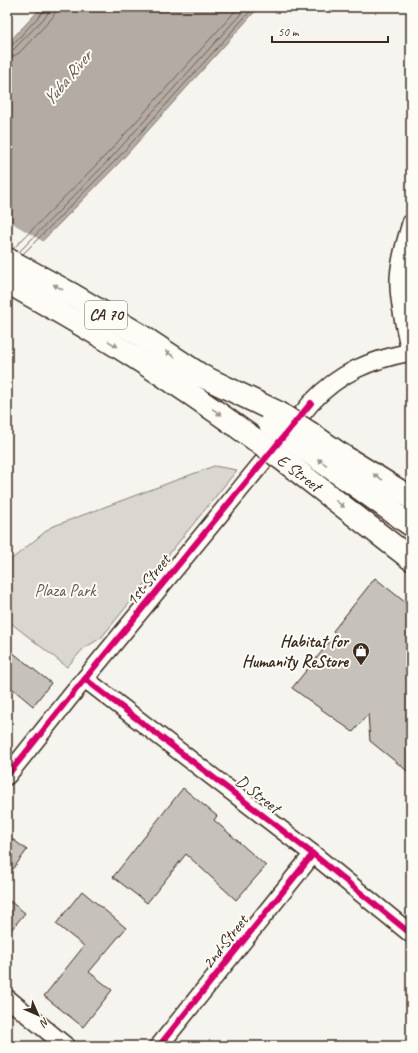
<svg xmlns="http://www.w3.org/2000/svg" width="418" height="1053" font-family="Caveat,sans-serif">
  <style>
    .green { fill: #dad6d0; stroke: #8a8077 }
    .water { fill: #b4aca4; stroke: #84786e }
    .pier { fill: #f5f4ee }
    .lines { fill: none; stroke-linecap: round; stroke-linejoin: round }
    .shore { stroke: #6b5e54; stroke-width: 1 }
    .building { fill: #c7c1bb; stroke: #3b2a1e }
    .street-casing { stroke: #3b2a1e; stroke-width: 20 }
    .highway-casing { stroke: #3b2a1e; stroke-width: 25 }
    .street { stroke: #fdfcf7; stroke-width: 17 }
    .highway { stroke: #fdfcf7; stroke-width: 22 }
    .highway-bridge-casing { stroke: #3b2a1e; stroke-width: 25; stroke-linecap: butt }
    .highway-bridge { stroke: #fdfcf7; stroke-width: 22 }
    .cycleway-casing { stroke: #fdfcf7; stroke-width: 8 }
    .cycleway { stroke: #d6006c; stroke-width: 6 }
    .oneway { fill: #9c938a }
    .labels { text-anchor: middle; dominant-baseline: central; stroke-width: 4; stroke-linejoin: round; paint-order: stroke }
    .shield { fill: #fdfcf7; stroke: #75695f; stroke-width: 1 }
    .shield-label { font-size: 16px; font-weight: bold; fill: #3b2a1e }
    .street-label { font-size: 17px; fill: #3b2a1e; stroke: #fdfcf7 }
    .park-label { font-size: 17px; fill: #63554a; stroke: #fdfcf7 }
    .poi-label { font-size: 17px; font-weight: bold; fill: #3b2a1e; stroke: #fdfcf7; text-anchor: end }
    .water-label { font-size: 18px; font-style: italic; fill: #65584d; stroke: #fdfcf7 }
  </style>
  <rect width="100%" height="100%" fill="#f5f4ee"/>
  <filter id="ink" filterUnits="userSpaceOnUse"><feTurbulence type="fractalNoise" baseFrequency=".025" numOctaves="2"/><feDisplacementMap in="SourceGraphic" scale="8" xChannelSelector="R" yChannelSelector="G"/><feConvolveMatrix kernelMatrix="1 2 1 2 8 2 1 2 1" color-interpolation-filters="sRGB"/></filter>
  <g filter="url(#ink)">
    <path class="green" d="M214 466 237 470 101 638 84 648 67 667 7 620V563L51 527Z"/>
    <path class="water" d="M42 7H259L118 164 7 277V44Z"/>
    <path class="pier" d="M7 220 44 242 7 279Z"/>
    <g class="lines">
      <g class="shore">
        <path d="M7 46 12 45 44 11 45 7"/>
        <path d="M7 51H12L15 48 47 15 49 11 50 7"/>
        <path d="M7 57 14 56 20 52 52 18 55 13 56 7"/>
        <path d="M13 249 107 154 239 7"/>
        <path d="M19 252 111 158 247 7"/>
        <path d="M23 254 115 161 254 7"/>
      </g>
    </g>
    <g class="building">
      <path d="M375 578 411 607V774L370 741 368 714 353 732 292 688 336 634 333 631Z"/>
      <path d="M7 648 51 683 33 706 7 684Z"/>
      <path d="M183 788 217 816 214 820 266 866 236 900 186 854 147 903 113 877Z"/>
      <path d="M7 835 27 850 7 877Z"/>
      <path d="M82 891 126 928 89 972 112 990 83 1027 44 996 84 946 56 924Z"/>
      <path d="M7 899 25 913 7 935Z"/>
    </g>
    <g class="lines">
      <defs>
        <g id="street">
          <path d="M410 352C406 331 400 309 399 287 398 266 405 244 411 223"/>
          <path d="M85 679 313 854 411 934"/>
          <path d="M7 776 70 697 311 403C340 372 370 360 411 352"/>
          <path d="M7 998 66 1046"/>
          <path d="M159 1046 313 854"/>
        </g>
        <g id="highway">
          <path d="M7 259 73 295 137 333 202 376 279 413"/>
          <path d="M7 282C49 306 90 329 131 355 174 382 216 411 257 441"/>
          <path d="M310 433 340 454 411 498"/>
          <path d="M300 446 411 525"/>
          <path d="M287 463 411 559"/>
        </g>
      </defs>
      <use href="#street" class="street-casing"/>
      <use href="#highway" class="highway-casing"/>
      <use href="#street" class="street"/>
      <use href="#highway" class="highway"/>
      <defs>
        <g id="highway-bridge">
          <path d="M279 413 310 433"/>
          <path d="M270 424 300 446"/>
          <path d="M257 441 287 463"/>
        </g>
      </defs>
      <use href="#highway-bridge" class="highway-bridge-casing"/>
      <use href="#highway-bridge" class="highway-bridge"/>
      <defs>
        <g id="cycleway">
          <path d="M85 679 313 854 411 934"/>
          <path d="M7 776 70 697 311 403"/>
          <path d="M159 1046 313 854"/>
        </g>
      </defs>
      <use href="#cycleway" class="cycleway-casing"/>
      <use href="#cycleway" class="cycleway"/>
    </g>
    <defs><path id="oneway-solid" d="M-6-.8H1V-3.2L6.5 0L1 3.2V.8H-6Z"/></defs>
    <g class="oneway">
      <use href="#oneway-solid" transform="translate(58 287) rotate(-151)"/>
      <use href="#oneway-solid" transform="translate(113 344) rotate(31)"/>
      <use href="#oneway-solid" transform="translate(170 354) rotate(-147)"/>
      <use href="#oneway-solid" transform="translate(217 412) rotate(35)"/>
      <use href="#oneway-solid" transform="translate(322 462) rotate(-145)"/>
      <use href="#oneway-solid" transform="translate(378 477) rotate(-148)"/>
      <use href="#oneway-solid" transform="translate(340 504) rotate(38)"/>
    </g>
  </g>
  <defs>
    <symbol id="shop-pin" viewBox="-11 -11 22 30"><path d="M0 17L-7.5 6A9.5 9.5 0 1 1 7.5 6Z" fill="#3b2a1e" stroke="#fdfcf7"/><path d="M-5-2.5h2.3a2.7 3.5 0 0 1 5.4 0H5L5.5 6h-11ZM-1.5-2.5h3a1.5 2.3 0 0 0-3 0Z" fill="#fff"/></symbol>
  </defs>
  <g fill-rule="evenodd">
    <use href="#shop-pin" x="351" y="641" width="20" height="27"/>
  </g>
  <g class="labels">
    <rect class="shield" x="85" y="301" width="42" height="28" rx="3"/>
    <g class="shield-label">
      <text x="106" y="315">CA 70</text>
    </g>
    <g class="street-label">
      <text transform="translate(299 473) rotate(37)">E Street</text>
      <text transform="translate(148 580) rotate(-51)">1st Street</text>
      <text transform="translate(258 794) rotate(38)">D Street</text>
      <text transform="translate(225 942) rotate(-52)">2nd Street</text>
    </g>
    <g class="park-label">
      <text x="65" y="590">Plaza Park</text>
    </g>
    <g class="poi-label">
      <text x="348" y="641">Habitat for<tspan x="348" dy="20">Humanity ReStore</tspan></text>
    </g>
    <g class="water-label">
      <text transform="translate(67 78) rotate(-50)">Yuba River</text>
    </g>
  </g>
  <rect width="418" height="1053" fill="none" stroke="#fdfcf7" stroke-width="24"/>
  <rect x="12" y="12" width="394" height="1029" fill="none" stroke="#3b2a1e" stroke-width="1.5" filter="url(#ink)"/>
  <g transform="translate(38 1015) rotate(135)" stroke="#fdfcf7" stroke-width="3" paint-order="stroke">
  <path d="M0-3L7 15L0 10L-7 15Z" fill="#3b2a1e"/>
  <text y="-6" font-size="11" font-weight="bold" text-anchor="middle" fill="#3b2a1e">N</text>
  </g>
  <path d="M272 36v6h116v-6" fill="none" stroke="#3b2a1e" stroke-width="2"/>
  <text x="278" y="36" font-size="12" fill="#3b2a1e" stroke="#fdfcf7" stroke-width="3" paint-order="stroke">50 m</text>
</svg>
